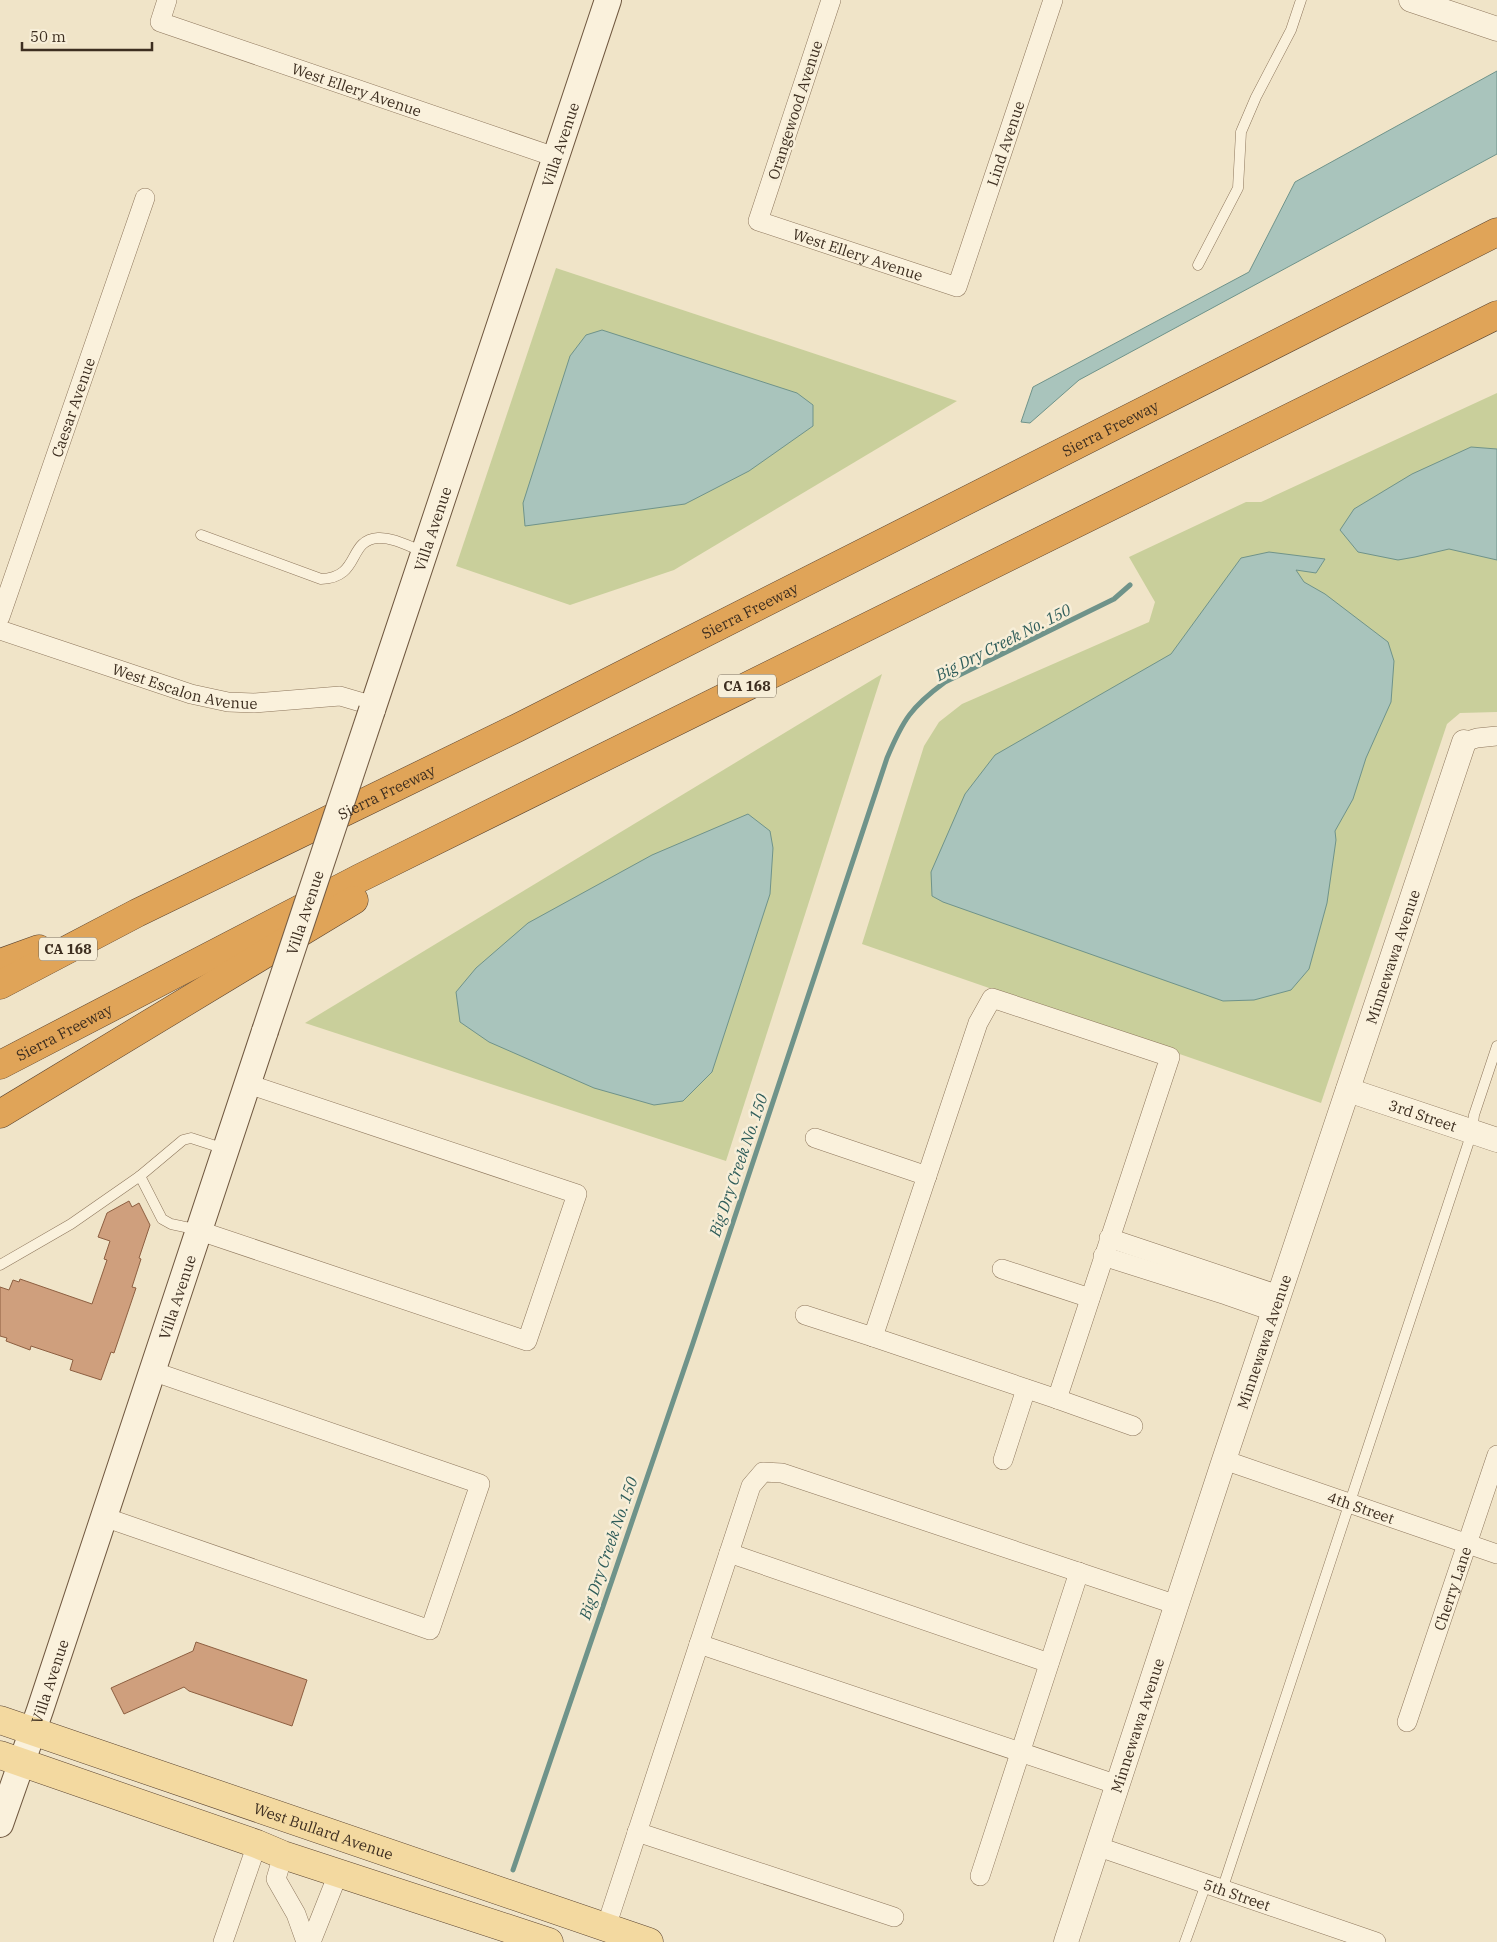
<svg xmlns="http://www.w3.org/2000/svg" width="1497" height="1942" font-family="'IBM Plex Serif',serif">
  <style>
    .green { fill: #c9cf9b }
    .water { fill: #a9c4bc; stroke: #6f938a }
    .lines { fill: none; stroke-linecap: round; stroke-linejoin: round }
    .stream { stroke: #6f938a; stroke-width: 5 }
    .building { fill: #cf9f7d; stroke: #8d5f41 }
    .service-casing { stroke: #8d765c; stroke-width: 11 }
    .minor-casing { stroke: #8d765c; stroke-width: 20 }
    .tertiary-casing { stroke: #8d765c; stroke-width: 25 }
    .secondary-casing { stroke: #6f573f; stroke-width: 28 }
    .primary-casing { stroke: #5b4430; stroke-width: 29 }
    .motorway-casing { stroke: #5b4430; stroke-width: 29 }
    .service { stroke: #faf1dc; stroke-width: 10 }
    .minor { stroke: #faf1dc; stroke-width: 19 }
    .tertiary { stroke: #faf1dc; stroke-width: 24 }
    .secondary { stroke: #faf1dc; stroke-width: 26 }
    .primary { stroke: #f3d9a0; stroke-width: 28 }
    .motorway { stroke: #e0a458; stroke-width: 28 }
    .secondary-bridge-casing { stroke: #6f573f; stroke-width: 28; stroke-linecap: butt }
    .secondary-bridge { stroke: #faf1dc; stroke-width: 26 }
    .labels { text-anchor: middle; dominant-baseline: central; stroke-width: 5; stroke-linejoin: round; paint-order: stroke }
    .shield { fill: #f7eed8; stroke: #756857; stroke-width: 1 }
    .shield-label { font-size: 14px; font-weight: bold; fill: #3d2e20 }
    .street-label { font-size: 15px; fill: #3d2e20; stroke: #f7eed8 }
    .water-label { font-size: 16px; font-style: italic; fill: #2f5d5a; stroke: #f7eed8 }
  </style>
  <rect width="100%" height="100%" fill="#f0e4c8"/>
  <g class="green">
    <path d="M556 268 957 401 674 570 570 605 456 566Z"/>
    <path d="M1497 393V712L1460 713 1447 724 1321 1103 862 944 924 746 939 722 962 704 1149 622 1155 602 1129 557 1246 502H1261Z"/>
    <path d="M882 674 726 1161 305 1023Z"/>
  </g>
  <g class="water">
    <path d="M1497 71V154L1079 380 1030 423 1021 422 1033 387 1249 272 1295 182Z"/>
    <path d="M602 330 797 393 813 405V426L749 471 685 504 525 526 523 503 570 356 586 335Z"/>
    <path d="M1471 447 1497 449V560L1449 549 1415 557 1398 560 1358 552 1340 530 1354 509 1412 474Z"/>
    <path d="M1269 552 1325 559 1316 573 1296 570 1304 582 1325 594 1388 642 1394 661 1391 702 1366 758 1353 799 1335 831 1336 840 1327 903 1309 969 1291 990 1254 1000 1223 1001 943 902 932 896 931 872 965 794 995 755 1171 654 1241 558Z"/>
    <path d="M748 814 770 831 773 848 770 894 712 1072 683 1101 654 1105 594 1088 489 1042 460 1022 456 992 476 968 528 923 652 855Z"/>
  </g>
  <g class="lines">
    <path class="stream" d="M513 1870 693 1343 887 758C903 720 911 707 945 682L1114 599 1130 585"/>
  </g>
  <g class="building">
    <path d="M129 1201 132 1207 139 1203 150 1225 139 1258 141 1259 132 1287 136 1288 114 1353 111 1352 101 1380 70 1370 73 1360 31 1346 30 1350 6 1341 7 1338 0 1336V1287L9 1290 13 1280 19 1282 20 1279 92 1304 107 1260 104 1259 110 1241 98 1237 107 1213Z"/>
    <path d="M196 1642 307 1680 292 1726 189 1691 184 1687 124 1714 111 1688 193 1651Z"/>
  </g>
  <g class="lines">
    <defs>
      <g id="service">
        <path d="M1198 265 1238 188 1241 132 1256 97 1291 30 1301 0"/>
        <path d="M201 535 321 579C361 578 347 540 378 538 393 537 410 547 424 552"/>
        <path d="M199 1230 171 1224 162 1219 140 1176 183 1140 191 1138 225 1149"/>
        <path d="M0 1265 71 1224 140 1176"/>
        <path d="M1222 1890 1472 1132 1474 1115 1497 1046"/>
        <path d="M1185 1942 1206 1884"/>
      </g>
      <g id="minor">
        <path id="s1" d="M167 0 160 22 555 157"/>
        <path id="s2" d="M831 0 758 221 957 287 1053 0"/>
        <path id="s3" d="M0 617 145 198"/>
        <path id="s4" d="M0 630 191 694 228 702 254 703 340 696 374 706"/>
        <path d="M1464 742 1477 738 1497 736"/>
        <path d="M992 998 1170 1057 1057 1399 873 1337 978 1023Z"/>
        <path d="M815 1138 927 1176"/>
        <path d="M200 1231 527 1341 577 1194 248 1084"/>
        <path d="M1109 1238 1279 1295"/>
        <path d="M1103 1256 1226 1295 1275 1312"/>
        <path d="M1002 1269 1090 1298"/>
        <path d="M805 1315 873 1337"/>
        <path d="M1057 1399 1133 1426"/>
        <path d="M1003 1460 1026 1389"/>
        <path id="s5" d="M1224 1460 1497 1554"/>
        <path d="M104 1517 430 1630 480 1484 152 1371"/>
        <path d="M729 1553 1049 1663"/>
        <path d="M699 1644 1118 1785"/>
        <path id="s6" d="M1407 1722 1497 1455"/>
        <path d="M637 1832 894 1917"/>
        <path id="s7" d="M1099 1847 1376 1942"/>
        <path d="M283 1855 276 1879 296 1914 306 1942"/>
        <path d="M980 1876 1079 1572"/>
        <path d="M606 1927 751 1486 763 1472 782 1473 1177 1605"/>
        <path d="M223 1942 257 1844"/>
        <path d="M311 1942 338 1874"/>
      </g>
      <g id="tertiary">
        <path d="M1411 0 1497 29"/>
        <path id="s8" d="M1348 1090 1497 1140"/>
        <path id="s9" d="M1066 1942 1224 1460 1464 742"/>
      </g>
      <g id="secondary">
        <path id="s10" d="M372 710 608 0"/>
        <path id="s11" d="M0 1824 40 1710 265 1031"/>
      </g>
      <g id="primary">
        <path id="s12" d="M0 1720 649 1942"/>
        <path d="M0 1755 257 1844 283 1855 549 1942"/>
      </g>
      <g id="motorway">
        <path d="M0 963 39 949"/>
        <path id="s13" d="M0 985 137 913 517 728 1497 232"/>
        <path id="s14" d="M0 1065 360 878 1497 315"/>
        <path d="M0 1114 354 900"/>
      </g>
    </defs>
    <use href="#service" class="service-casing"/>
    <use href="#minor" class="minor-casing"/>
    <use href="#tertiary" class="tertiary-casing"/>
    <use href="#secondary" class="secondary-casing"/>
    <use href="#primary" class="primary-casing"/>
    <use href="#motorway" class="motorway-casing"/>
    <use href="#service" class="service"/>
    <use href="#minor" class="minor"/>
    <use href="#tertiary" class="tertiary"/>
    <use href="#secondary" class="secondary"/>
    <use href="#primary" class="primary"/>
    <use href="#motorway" class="motorway"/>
    <defs>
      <g id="secondary-bridge">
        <path id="s15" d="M265 1031 372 710"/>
      </g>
    </defs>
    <use href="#secondary-bridge" class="secondary-bridge-casing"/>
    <use href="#secondary-bridge" class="secondary-bridge"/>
  </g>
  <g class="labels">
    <g class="shield">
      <rect x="718" y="674.5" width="58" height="23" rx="4"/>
      <rect x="39" y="937.5" width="58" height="23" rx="4"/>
    </g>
    <g class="shield-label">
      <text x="747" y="686">CA 168</text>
      <text x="68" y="949">CA 168</text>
    </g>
    <g class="street-label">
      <text stroke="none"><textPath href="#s1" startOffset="231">West Ellery Avenue</textPath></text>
      <text transform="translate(795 110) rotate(-72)">Orangewood Avenue</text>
      <text stroke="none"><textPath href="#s10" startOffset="596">Villa Avenue</textPath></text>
      <text stroke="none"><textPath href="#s2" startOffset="594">Lind Avenue</textPath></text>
      <text stroke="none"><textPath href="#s2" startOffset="338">West Ellery Avenue</textPath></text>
      <text stroke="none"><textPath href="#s3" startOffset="222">Caesar Avenue</textPath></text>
      <text stroke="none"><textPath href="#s13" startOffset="1242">Sierra Freeway</textPath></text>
      <text stroke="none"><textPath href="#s10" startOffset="191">Villa Avenue</textPath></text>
      <text stroke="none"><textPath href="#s13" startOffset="838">Sierra Freeway</textPath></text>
      <text stroke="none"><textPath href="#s4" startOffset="194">West Escalon Avenue</textPath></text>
      <text stroke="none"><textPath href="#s13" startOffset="432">Sierra Freeway</textPath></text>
      <text stroke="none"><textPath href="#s15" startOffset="125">Villa Avenue</textPath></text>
      <text stroke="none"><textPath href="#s9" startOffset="1038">Minnewawa Avenue</textPath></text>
      <text stroke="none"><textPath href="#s14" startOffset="72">Sierra Freeway</textPath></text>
      <text stroke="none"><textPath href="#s8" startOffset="79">3rd Street</textPath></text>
      <text stroke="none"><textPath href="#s11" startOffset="556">Villa Avenue</textPath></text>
      <text stroke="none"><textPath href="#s9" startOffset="632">Minnewawa Avenue</textPath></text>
      <text stroke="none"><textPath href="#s5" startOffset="145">4th Street</textPath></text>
      <text stroke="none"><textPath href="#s6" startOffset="141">Cherry Lane</textPath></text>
      <text stroke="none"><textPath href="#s11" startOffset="151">Villa Avenue</textPath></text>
      <text stroke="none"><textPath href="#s9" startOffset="228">Minnewawa Avenue</textPath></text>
      <text stroke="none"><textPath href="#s12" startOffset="342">West Bullard Avenue</textPath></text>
      <text stroke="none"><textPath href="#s7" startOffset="146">5th Street</textPath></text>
    </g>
    <g class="water-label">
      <text transform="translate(1003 642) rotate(-27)">Big Dry Creek No. 150</text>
      <text transform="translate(738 1165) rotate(-71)">Big Dry Creek No. 150</text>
      <text transform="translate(608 1548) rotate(-71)">Big Dry Creek No. 150</text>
    </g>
  </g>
  <path d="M22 42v8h130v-8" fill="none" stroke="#3d2e20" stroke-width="2.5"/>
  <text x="30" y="42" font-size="15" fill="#3d2e20" stroke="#f7eed8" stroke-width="4" paint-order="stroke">50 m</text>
</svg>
